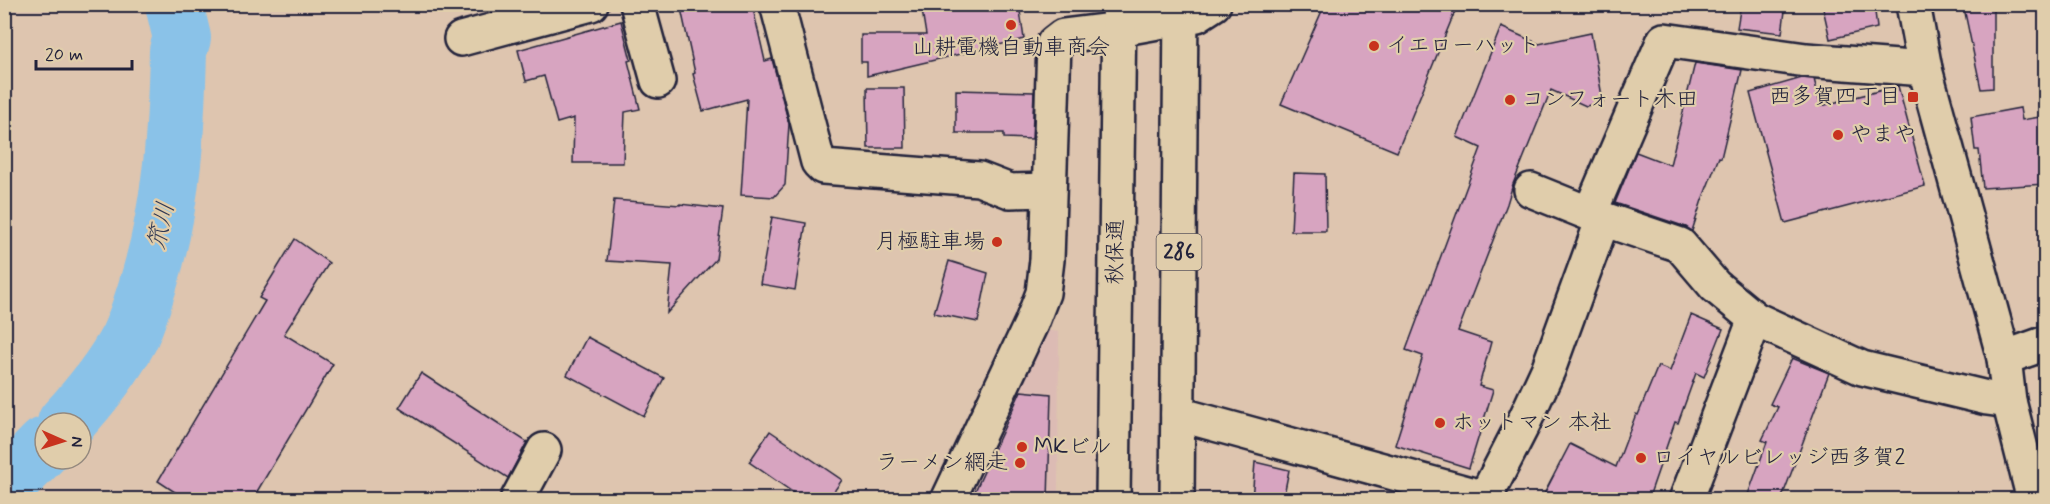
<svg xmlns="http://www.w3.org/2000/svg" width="2050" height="504" font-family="Mynerve,'Klee One',sans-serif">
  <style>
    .built { fill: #dcbbb4 }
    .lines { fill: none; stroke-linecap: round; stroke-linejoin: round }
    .river { stroke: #8ac2e8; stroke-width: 58 }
    .building { fill: #d7a4c0; stroke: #22223b; stroke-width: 1.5 }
    .street-casing { stroke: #22223b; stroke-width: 38 }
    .secondary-casing { stroke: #22223b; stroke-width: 38 }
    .highway-casing { stroke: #22223b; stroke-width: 38 }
    .street { stroke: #e0cdab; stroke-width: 33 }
    .secondary { stroke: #e0cdab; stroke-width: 33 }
    .highway { stroke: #e0cdab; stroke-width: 33 }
    .poi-dot { fill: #c8321e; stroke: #e0cdab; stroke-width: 2 }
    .labels { text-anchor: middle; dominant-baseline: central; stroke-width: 4.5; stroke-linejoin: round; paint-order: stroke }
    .shield { fill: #e0cdab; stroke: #5b555d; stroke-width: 1.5 }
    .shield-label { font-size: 21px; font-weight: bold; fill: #22223b }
    .poi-label { font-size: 22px; fill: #22223b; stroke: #e0cdab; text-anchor: start }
    .street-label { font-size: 22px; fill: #22223b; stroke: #e0cdab }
    .water-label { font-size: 24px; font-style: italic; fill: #323a55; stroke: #e0cdab }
  </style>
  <rect width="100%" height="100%" fill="#dec5af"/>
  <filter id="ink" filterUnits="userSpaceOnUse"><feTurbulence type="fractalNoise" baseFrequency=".0167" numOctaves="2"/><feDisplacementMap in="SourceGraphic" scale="12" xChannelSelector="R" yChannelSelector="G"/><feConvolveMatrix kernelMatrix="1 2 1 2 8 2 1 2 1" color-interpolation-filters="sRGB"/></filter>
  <g filter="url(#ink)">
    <path class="built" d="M1040 329 1059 332 1058 499 965 500Z"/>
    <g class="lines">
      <g class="river">
        <path d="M66 423C90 397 112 370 129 338 138 319 144 298 150 278 173 199 176 132 178 51L182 38 174 4"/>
        <path d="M4 488 45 446"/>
      </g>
    </g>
    <g class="building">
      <path d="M680 4H752L765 61 772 59 789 124 785 185 774 197 741 195 747 99 703 111 693 74 695 73Z"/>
      <path d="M921 4H1019L1024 39 867 76V62H861V35H926Z"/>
      <path d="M1325 4H1458L1397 152 1281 104Z"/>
      <path d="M1741 4H1786L1782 33 1737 28Z"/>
      <path d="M1822 4H1874L1877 28 1830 39Z"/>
      <path d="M1993 5V88L1981 89 1964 8Z"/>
      <path d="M621 21 631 60 628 61 640 109 625 112 623 163H573L574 118 557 123 544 76 526 81 518 50Z"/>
      <path d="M1501 27 1539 44 1591 33 1603 102 1586 106 1551 90 1513 184 1507 204 1458 331 1491 342 1479 386 1493 390 1469 468 1395 445 1423 356 1406 350 1481 148 1457 137Z"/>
      <path d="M1695 63 1742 70 1721 158 1719 157 1702 200 1692 231 1686 227 1615 203 1636 152 1670 165Z"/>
      <path d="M1802 78 1814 79 1821 106 1898 86 1925 186 1785 223 1750 93Z"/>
      <path d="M867 88H904L905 148H868Z"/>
      <path d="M956 90 1034 92 1032 139 1004 138V133H956Z"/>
      <path d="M2020 108 2022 120 2046 116V184L1983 188 1979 150H1975L1971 117Z"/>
      <path d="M1294 173 1325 174 1326 231H1291Z"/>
      <path d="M614 200 680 205V204L723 209 716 259 667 313 672 265 607 261Z"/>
      <path d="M772 217 806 223 795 290 760 284Z"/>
      <path d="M295 239 329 263 284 334 333 364 252 500H187L158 481 265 301 259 298Z"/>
      <path d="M949 261 988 273 978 322 934 313Z"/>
      <path d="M1691 315 1723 329 1704 377 1696 373 1678 423 1675 422 1648 500H1541L1570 444 1616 467 1636 414 1638 415 1658 366 1670 371Z"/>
      <path d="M587 337 664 378 644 416 567 375Z"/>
      <path d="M1792 358 1829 373 1781 500H1746L1767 442 1762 440 1778 407 1770 404Z"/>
      <path d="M421 373 527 442 508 478 399 408Z"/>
      <path d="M1021 391 1051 394 1048 500H971Z"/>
      <path d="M770 431 842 480 828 500H804L749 462Z"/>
      <path d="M1255 462 1289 470 1283 500H1252Z"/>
    </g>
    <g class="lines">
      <defs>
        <g id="street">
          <path d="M637 4 658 81"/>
          <path d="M777 4 818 162 823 167 979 179 1010 191 1049 190"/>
          <path d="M461 39 591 4"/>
          <path d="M1531 190 1603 219 1680 245 1715 286 1755 319 1862 368 1987 398 2009 401"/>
          <path d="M1590 213 1664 40 1806 60 1925 69"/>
          <path d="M2004 358 2046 343"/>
          <path d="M1178 414 1485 498 1523 424 1548 370 1603 219"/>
          <path d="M517 500 544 450"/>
          <path d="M948 500 1031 324 1043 293 1047 260 1054 43 1063 36 1119 29 1197 15 1214 4"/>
          <path d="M1686 500 1755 319"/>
        </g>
        <path id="secondary" d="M1913 4 1925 69 2004 358 2009 401 2034 500"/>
        <g id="highway">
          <path d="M1113 500 1119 4"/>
          <path d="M1177 500 1181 4"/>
        </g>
      </defs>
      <use href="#street" class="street-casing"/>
      <use href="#secondary" class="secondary-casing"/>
      <use href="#highway" class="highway-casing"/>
      <use href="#street" class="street"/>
      <use href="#secondary" class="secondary"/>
      <use href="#highway" class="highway"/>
    </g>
  </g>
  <g class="poi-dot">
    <circle cx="1011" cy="25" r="6"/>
    <circle cx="1374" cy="46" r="6"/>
    <rect x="1907" y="91" width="12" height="12" rx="3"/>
    <circle cx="1510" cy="100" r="6"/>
    <circle cx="1838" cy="135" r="6"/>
    <circle cx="997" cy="242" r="6"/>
    <circle cx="1440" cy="423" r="6"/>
    <circle cx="1022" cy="447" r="6"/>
    <circle cx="1641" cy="458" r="6"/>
    <circle cx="1020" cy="463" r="6"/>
  </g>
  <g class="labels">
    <rect class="shield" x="1156.5" y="234" width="45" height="36" rx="4.5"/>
    <g class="shield-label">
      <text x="1179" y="252">286</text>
    </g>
    <g class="poi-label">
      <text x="1386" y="46">イエローハット</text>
      <text x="1011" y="48" text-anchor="middle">山耕電機自動車商会</text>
      <text x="1901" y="97" text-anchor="end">西多賀四丁目</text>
      <text x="1522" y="100">コンフォート木田</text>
      <text x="1850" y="135">やまや</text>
      <text x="985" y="242" text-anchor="end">月極駐車場</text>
      <text x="1452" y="423">ホットマン 本社</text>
      <text x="1034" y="447">MKビル</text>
      <text x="1653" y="458">ロイヤルビレッジ西多賀2</text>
      <text x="1008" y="463" text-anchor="end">ラーメン網走</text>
    </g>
    <g class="street-label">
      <text transform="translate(1116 252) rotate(-89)">秋保通</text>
    </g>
    <g class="water-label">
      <text transform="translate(162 226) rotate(-77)">笊川</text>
    </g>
  </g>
  <rect width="2050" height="504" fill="none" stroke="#e0cdab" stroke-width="24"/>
  <rect x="12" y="12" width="2026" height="480" fill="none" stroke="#22223b" stroke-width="2" filter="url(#ink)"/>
  <g transform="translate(63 441) rotate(93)"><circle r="28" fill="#e0cdab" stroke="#94897e" stroke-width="1.5"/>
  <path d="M0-4.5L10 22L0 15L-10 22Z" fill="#c8321e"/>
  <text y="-9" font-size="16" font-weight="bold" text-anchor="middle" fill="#22223b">N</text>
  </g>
  <path d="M36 60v9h96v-9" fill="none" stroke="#22223b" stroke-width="3"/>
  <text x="45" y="60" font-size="18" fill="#22223b" stroke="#e0cdab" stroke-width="4.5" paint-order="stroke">20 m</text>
</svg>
